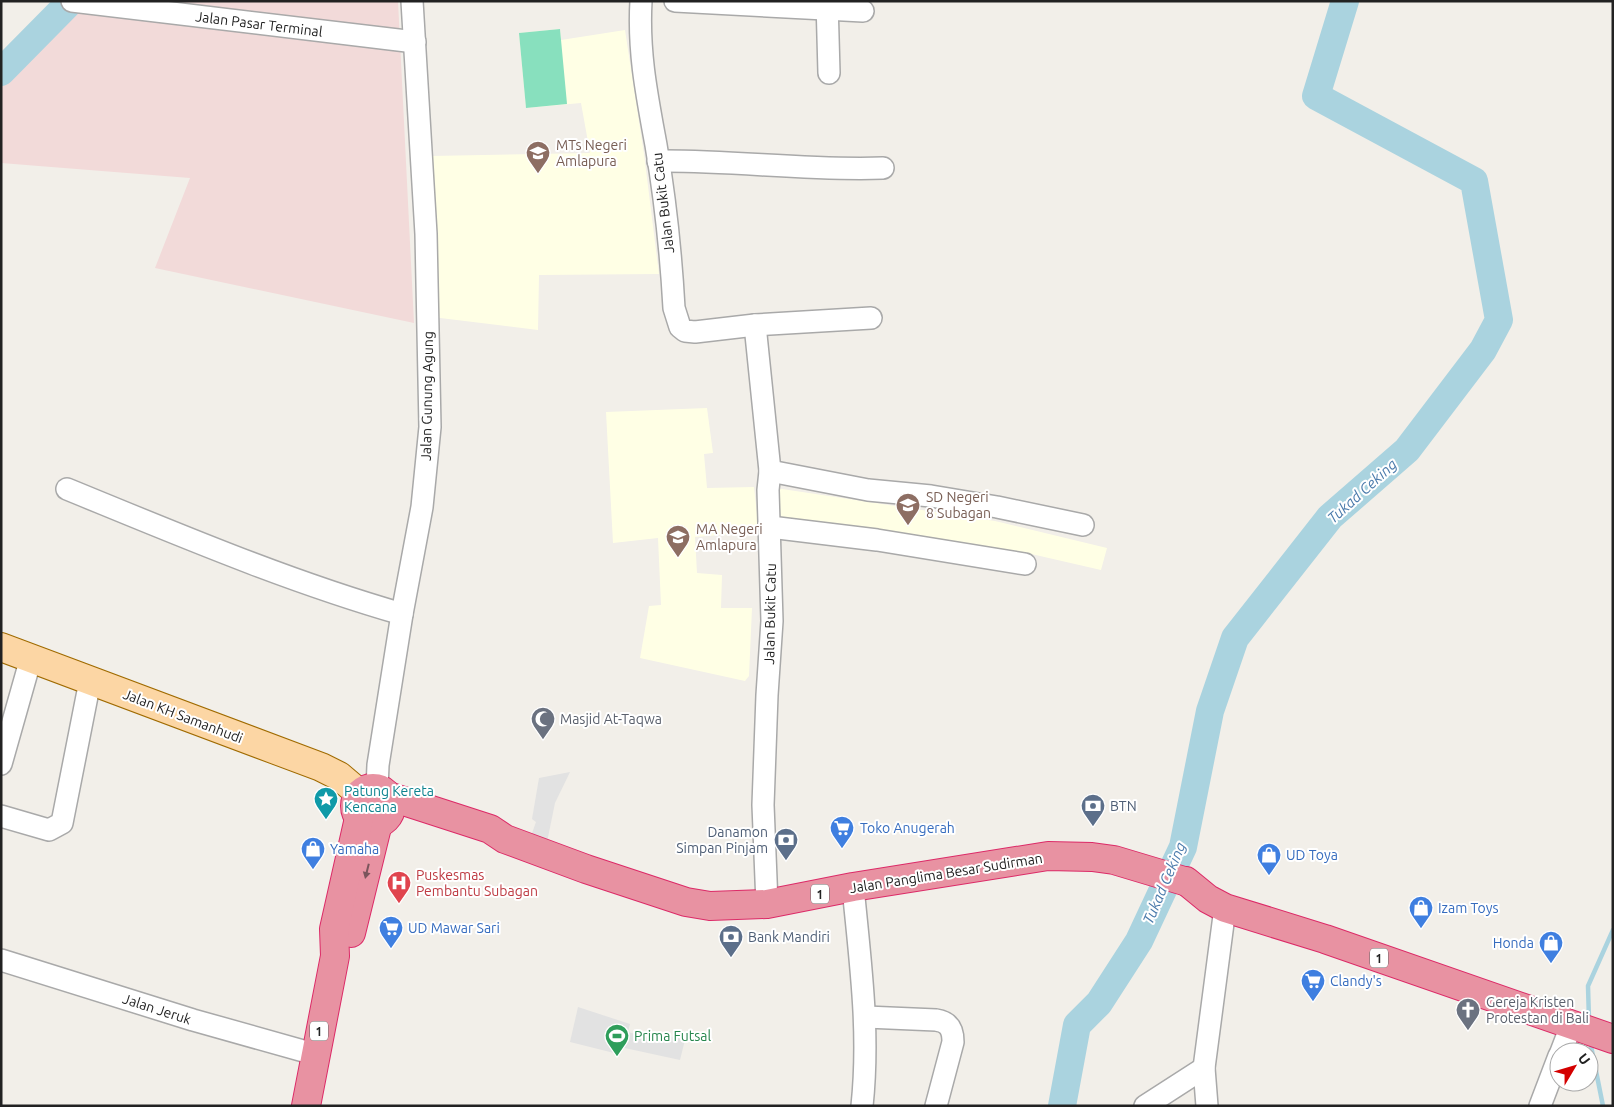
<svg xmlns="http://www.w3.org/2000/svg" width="1614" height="1107" font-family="Ubuntu,sans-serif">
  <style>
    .commercial { fill: #f2dad9 }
    .education { fill: #ffffe5 }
    .pitch { fill: #88e0be }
    .parking { fill: #e2e2e2 }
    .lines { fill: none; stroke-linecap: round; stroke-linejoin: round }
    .stream { stroke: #aad3df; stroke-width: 4.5 }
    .river { stroke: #aad3df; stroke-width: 28 }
    .minor-casing { stroke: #a9a9a9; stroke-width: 24 }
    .major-casing { stroke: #a06b00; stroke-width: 30 }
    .highway-casing { stroke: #dc2a67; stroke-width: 30 }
    .minor { stroke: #fff; stroke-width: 21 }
    .major { stroke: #fcd6a4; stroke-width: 28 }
    .highway { stroke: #e892a2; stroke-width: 28 }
    .oneway { fill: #7b545c }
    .labels { text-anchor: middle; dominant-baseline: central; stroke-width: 4; stroke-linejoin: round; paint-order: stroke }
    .shield { fill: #fff; stroke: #646464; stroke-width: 1 }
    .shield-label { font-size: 12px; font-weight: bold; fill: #222 }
    .street-label { font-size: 14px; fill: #222; stroke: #fff }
    .education-label { font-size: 14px; fill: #785e54; stroke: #fff; text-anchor: start }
    .worship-label { font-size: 14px; fill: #5b616d; stroke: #fff; text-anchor: start }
    .culture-label { font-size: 14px; fill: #0d838f; stroke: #fff; text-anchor: start }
    .service-label { font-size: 14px; fill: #4e5e75; stroke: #fff; text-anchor: start }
    .shop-label { font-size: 14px; fill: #366cbe; stroke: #fff; text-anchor: start }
    .health-label { font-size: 14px; fill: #be3a42; stroke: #fff; text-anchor: start }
    .leisure-label { font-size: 14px; fill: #27864d; stroke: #fff; text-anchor: start }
    .water-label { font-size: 15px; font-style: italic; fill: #4a7aab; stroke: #fff }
  </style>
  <rect width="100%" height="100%" fill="#f2efe9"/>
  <path class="commercial" d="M82 1H398L414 323 155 268 190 178 1 163V82L62 28Z"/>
  <g class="education">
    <path d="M560 29 561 40 625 30 644 154 659 274 539 275 538 330 432 317 430 156 590 153 581 103 526 108 519 33Z"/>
    <path d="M707 408 713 453 704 454 707 488 754 487 759 532 695 537 697 573 722 575 721 608H752L749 676 745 681 640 658 649 606 661 605 658 538 613 543 606 412Z"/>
    <path d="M769 487 995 521 1107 548 1101 570 1027 553 1024 563 772 522Z"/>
  </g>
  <path class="pitch" d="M560 29 567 104 526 108 519 33Z"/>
  <g class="parking">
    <path d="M570 772 555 803 547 842 531 836 536 822 532 819 539 778Z"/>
    <path d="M578 1007 630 1024 628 1032 660 1041 662 1034 685 1040 680 1060 620 1047 618 1054 570 1042Z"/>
  </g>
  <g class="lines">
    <g class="stream">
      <path d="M1589 1020 1588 986 1613 930"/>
      <path d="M1590 1041 1603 1106"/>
    </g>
    <g class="river">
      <path d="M1 72 71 1"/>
      <path d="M1062 1106 1077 1025 1099 1003 1139 941 1183 847 1210 711 1235 638 1330 517 1407 450 1483 350 1499 320 1474 181 1316 96 1345 1"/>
    </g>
    <defs>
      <g id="minor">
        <path d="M72 1 415 42"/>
        <path d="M641 1C638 52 647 96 656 145 665 198 671 254 674 308L680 327 685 331 695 332 755 325 871 318"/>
        <path d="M675 1 863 11"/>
        <path d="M827 1 829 73"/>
        <path d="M658 161C733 160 808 171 883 168"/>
        <path d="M755 325 770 471 768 490 772 621 767 695 763 805 767 904"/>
        <path d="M770 471 868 490 931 496 997 507 1083 525"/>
        <path d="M67 489C177 534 287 581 402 614"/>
        <path d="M770 527 877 540 1025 564"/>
        <path d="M1 764 31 658"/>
        <path d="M377 788 378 765 402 614 422 507 430 427 426 234 412 1"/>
        <path d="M1 816 49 830 62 823 90 681"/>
        <path d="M853 887C860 961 870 1031 862 1106"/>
        <path d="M1 960 193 1020 314 1054"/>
        <path d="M866 1017 936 1020C949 1022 953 1029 953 1042L936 1106"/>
        <path d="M1561 1052 1571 1026"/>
        <path d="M1145 1106 1204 1068"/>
        <path d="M1207 1106 1204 1068 1225 908"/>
        <path d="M1540 1106 1559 1056"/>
      </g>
      <path id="major" d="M1 647 321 767 339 776 359 793"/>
      <g id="highway">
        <circle cx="373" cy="806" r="18"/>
        <path d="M388 796 490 829 505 839 586 869 686 902 710 906 767 904 853 887 1048 856 1092 857 1114 860 1184 881"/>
        <path d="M1186 881 1208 899 1225 908 1325 939 1613 1039"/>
        <path d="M351 933 378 823"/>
        <path d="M306 1106 335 956 334 929 359 818"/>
      </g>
    </defs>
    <use href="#minor" class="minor-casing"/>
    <use href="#major" class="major-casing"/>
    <use href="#highway" class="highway-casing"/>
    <use href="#minor" class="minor"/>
    <use href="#major" class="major"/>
    <use href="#highway" class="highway"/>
  </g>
  <defs><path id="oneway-solid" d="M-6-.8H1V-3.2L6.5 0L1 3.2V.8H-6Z" transform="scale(1.25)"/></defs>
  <use class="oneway" href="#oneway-solid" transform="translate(367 871) rotate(104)"/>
  <defs>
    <symbol id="school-pin" viewBox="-11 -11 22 30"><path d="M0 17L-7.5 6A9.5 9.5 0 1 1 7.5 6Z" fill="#8d6e63" stroke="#fff"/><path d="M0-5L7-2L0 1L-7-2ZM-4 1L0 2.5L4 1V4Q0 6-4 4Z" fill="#fff"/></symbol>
    <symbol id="mosque-pin" viewBox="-11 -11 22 30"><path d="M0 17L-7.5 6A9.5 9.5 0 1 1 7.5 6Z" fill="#6b7280" stroke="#fff"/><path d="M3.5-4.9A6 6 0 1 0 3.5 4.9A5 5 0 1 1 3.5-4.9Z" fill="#fff"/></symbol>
    <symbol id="sight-pin" viewBox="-11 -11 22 30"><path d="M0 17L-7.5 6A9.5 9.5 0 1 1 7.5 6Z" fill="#0f9aa8" stroke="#fff"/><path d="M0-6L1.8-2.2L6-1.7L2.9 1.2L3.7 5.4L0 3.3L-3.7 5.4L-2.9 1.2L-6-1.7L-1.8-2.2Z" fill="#fff"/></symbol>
    <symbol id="bank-pin" viewBox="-11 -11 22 30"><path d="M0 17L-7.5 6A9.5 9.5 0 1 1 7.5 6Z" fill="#5c6f8a" stroke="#fff"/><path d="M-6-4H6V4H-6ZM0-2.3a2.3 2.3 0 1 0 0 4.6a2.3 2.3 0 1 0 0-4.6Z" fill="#fff"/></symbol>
    <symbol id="supermarket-pin" viewBox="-11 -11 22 30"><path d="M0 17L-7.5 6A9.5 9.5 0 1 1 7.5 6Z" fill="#3f7fe0" stroke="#fff"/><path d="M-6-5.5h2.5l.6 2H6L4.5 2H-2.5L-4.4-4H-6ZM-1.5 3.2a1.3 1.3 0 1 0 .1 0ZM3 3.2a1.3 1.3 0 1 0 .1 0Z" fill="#fff"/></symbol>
    <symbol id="shop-pin" viewBox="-11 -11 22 30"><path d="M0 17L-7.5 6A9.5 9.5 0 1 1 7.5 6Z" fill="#3f7fe0" stroke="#fff"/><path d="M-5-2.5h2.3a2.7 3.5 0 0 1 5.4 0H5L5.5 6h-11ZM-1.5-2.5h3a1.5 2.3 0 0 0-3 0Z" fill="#fff"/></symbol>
    <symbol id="hospital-pin" viewBox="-11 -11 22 30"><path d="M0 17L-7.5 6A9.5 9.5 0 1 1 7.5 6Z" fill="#e0444e" stroke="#fff"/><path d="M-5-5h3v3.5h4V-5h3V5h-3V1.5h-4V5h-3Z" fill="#fff"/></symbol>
    <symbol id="church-pin" viewBox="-11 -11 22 30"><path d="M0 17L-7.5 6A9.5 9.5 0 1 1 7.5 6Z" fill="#6b7280" stroke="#fff"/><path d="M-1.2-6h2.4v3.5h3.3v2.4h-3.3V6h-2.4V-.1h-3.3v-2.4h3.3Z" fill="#fff"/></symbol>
    <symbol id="stadium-pin" viewBox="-11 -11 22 30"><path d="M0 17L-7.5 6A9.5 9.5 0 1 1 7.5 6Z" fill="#2e9e5b" stroke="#fff"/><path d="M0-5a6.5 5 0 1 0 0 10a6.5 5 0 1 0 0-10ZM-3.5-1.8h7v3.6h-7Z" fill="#fff"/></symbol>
  </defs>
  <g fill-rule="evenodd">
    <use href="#school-pin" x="524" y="139" width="28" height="38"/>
    <use href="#school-pin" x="894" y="491" width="28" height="38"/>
    <use href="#school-pin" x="664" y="523" width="28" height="38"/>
    <use href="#mosque-pin" x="529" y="705" width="28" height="38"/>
    <use href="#sight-pin" x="312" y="785" width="28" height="38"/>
    <use href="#bank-pin" x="1079" y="792" width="28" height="38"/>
    <use href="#supermarket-pin" x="828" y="814" width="28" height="38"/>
    <use href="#bank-pin" x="772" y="826" width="28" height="38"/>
    <use href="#shop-pin" x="299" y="835" width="28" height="38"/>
    <use href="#shop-pin" x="1255" y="841" width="28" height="38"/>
    <use href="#hospital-pin" x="385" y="869" width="28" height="38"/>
    <use href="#shop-pin" x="1407" y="894" width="28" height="38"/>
    <use href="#supermarket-pin" x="377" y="914" width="28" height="38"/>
    <use href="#bank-pin" x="717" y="923" width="28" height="38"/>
    <use href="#shop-pin" x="1537" y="929" width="28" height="38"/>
    <use href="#supermarket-pin" x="1299" y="967" width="28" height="38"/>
    <use href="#church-pin" x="1454" y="996" width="28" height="38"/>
    <use href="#stadium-pin" x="603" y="1022" width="28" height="38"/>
  </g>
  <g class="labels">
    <g class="shield">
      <rect x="811" y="884.5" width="18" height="19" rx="4"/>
      <rect x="1370" y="948.5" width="18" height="19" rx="4"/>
      <rect x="310" y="1021.5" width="18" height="19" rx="4"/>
    </g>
    <g class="shield-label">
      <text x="820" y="894">1</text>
      <text x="1379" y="958">1</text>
      <text x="319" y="1031">1</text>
    </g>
    <g class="street-label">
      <text transform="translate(259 24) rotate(7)">Jalan Pasar Terminal</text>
      <text transform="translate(663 203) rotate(-97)">Jalan Bukit Catu</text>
      <text transform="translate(427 396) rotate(-89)">Jalan Gunung Agung</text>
      <text transform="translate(770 614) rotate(-89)">Jalan Bukit Catu</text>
      <text transform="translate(183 716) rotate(21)">Jalan KH Samanhudi</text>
      <text transform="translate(946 873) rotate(-9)">Jalan Panglima Besar Sudirman</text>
      <text transform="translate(157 1009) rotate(18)">Jalan Jeruk</text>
    </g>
    <g class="education-label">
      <text x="556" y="145">MTs Negeri<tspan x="556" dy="16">Amlapura</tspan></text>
      <text x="926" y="497">SD Negeri<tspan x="926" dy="16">8 Subagan</tspan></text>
      <text x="696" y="529">MA Negeri<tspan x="696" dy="16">Amlapura</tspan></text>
    </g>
    <g class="worship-label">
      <text x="560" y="719">Masjid At-Taqwa</text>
      <text x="1486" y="1002">Gereja Kristen<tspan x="1486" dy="16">Protestan di Bali</tspan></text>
    </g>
    <g class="culture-label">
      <text x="344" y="791">Patung Kereta<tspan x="344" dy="16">Kencana</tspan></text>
    </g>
    <g class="service-label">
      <text x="1110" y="806">BTN</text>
      <text x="768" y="832" text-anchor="end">Danamon<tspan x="768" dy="16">Simpan Pinjam</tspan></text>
      <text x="748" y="937">Bank Mandiri</text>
    </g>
    <g class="shop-label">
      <text x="860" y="828">Toko Anugerah</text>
      <text x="330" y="849">Yamaha</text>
      <text x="1286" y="855">UD Toya</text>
      <text x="1438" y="908">Izam Toys</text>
      <text x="408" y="928">UD Mawar Sari</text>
      <text x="1534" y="943" text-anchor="end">Honda</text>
      <text x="1330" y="981">Clandy's</text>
    </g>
    <g class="health-label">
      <text x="416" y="875">Puskesmas<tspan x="416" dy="16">Pembantu Subagan</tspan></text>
    </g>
    <g class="leisure-label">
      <text x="634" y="1036">Prima Futsal</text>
    </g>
    <g class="water-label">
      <text transform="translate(1362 491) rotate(-42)">Tukad Ceking</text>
      <text transform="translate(1164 883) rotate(-67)">Tukad Ceking</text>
    </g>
  </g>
  <rect width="1614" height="1107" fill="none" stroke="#222222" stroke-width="5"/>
  <g transform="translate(1574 1067) rotate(52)"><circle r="24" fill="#ffffff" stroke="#a7a7a7"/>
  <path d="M0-4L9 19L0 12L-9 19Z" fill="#d40000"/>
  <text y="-8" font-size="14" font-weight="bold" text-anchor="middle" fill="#222222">U</text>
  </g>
</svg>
